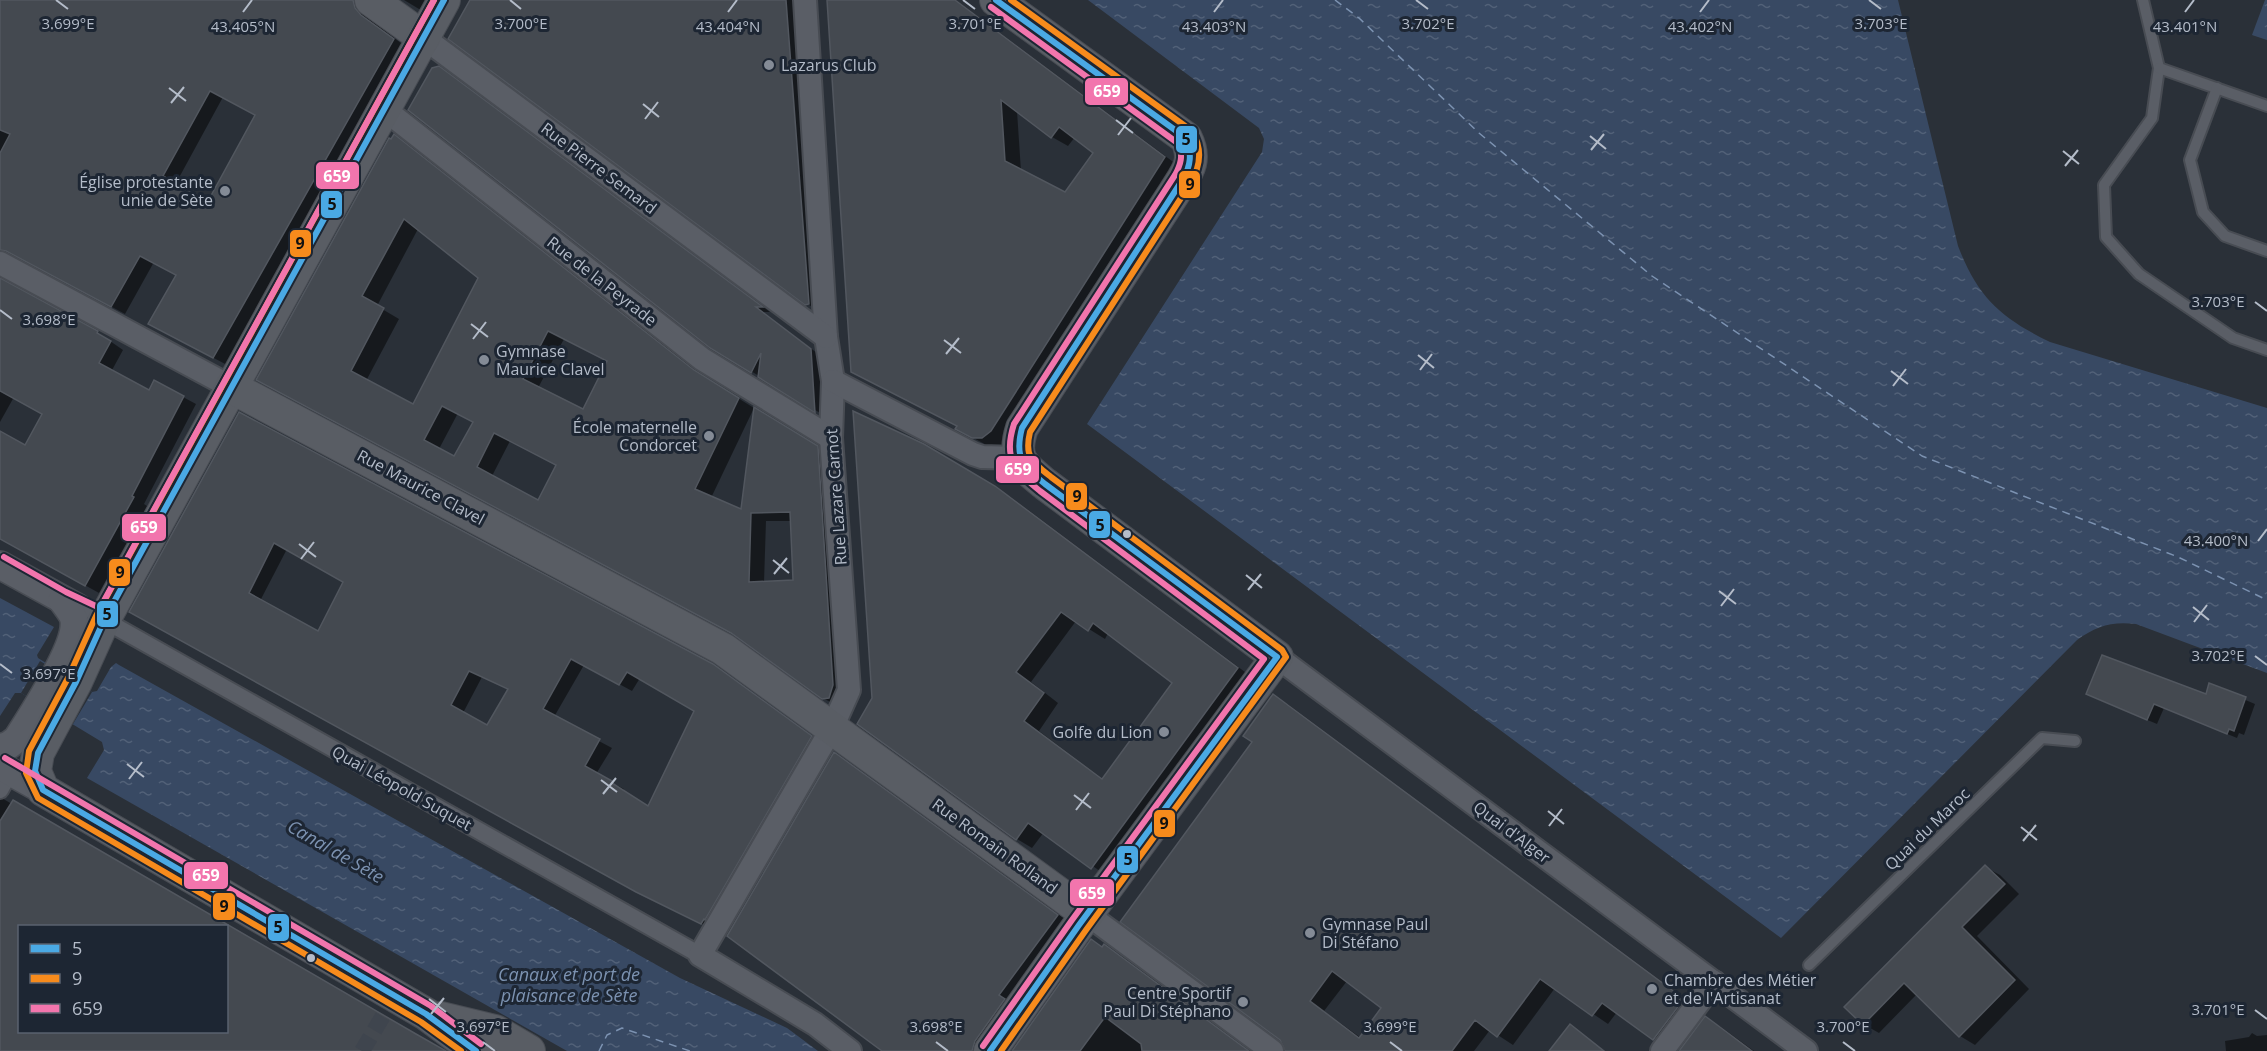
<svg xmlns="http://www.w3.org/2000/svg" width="2267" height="1051" font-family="'Open Sans',sans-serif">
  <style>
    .water { fill: url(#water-ripples) }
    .pier { fill: #2a3038 }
    .shadow { fill: #0007; fill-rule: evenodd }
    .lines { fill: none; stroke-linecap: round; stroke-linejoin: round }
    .ferry { stroke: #7c92b1; stroke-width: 1.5; stroke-dasharray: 8 6; stroke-linecap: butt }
    .building { fill: #444950; stroke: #52575f; stroke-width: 1.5; fill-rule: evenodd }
    .pedestrian-tunnel { stroke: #3f454e; stroke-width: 16; stroke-dasharray: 16 8; stroke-linecap: butt }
    .service-casing { stroke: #484c53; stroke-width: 14 }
    .pedestrian-casing { stroke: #484c53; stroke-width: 20 }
    .minor-casing { stroke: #484c53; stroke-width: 26 }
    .tertiary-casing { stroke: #484c53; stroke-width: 30 }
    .secondary-casing { stroke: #484c53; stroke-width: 34 }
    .service { stroke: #5a5e66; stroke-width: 10 }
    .pedestrian { stroke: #5a5e66; stroke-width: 16 }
    .minor { stroke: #5a5e66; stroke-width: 22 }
    .tertiary { stroke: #5a5e66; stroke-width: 27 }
    .secondary { stroke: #595d64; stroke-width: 32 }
    .bus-1-casing { stroke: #1d2633; stroke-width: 10 }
    .bus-2-casing { stroke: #1d2633; stroke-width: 10 }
    .bus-3-casing { stroke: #1d2633; stroke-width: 10 }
    .bus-1 { stroke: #4aa9e4; stroke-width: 6 }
    .bus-2 { stroke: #f78b1c; stroke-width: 6 }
    .bus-3 { stroke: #f275ad; stroke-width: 6 }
    .ticks { fill: none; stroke: #b4bcc9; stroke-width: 2 }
    .poi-dot { fill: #848b96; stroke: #1d2633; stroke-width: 2 }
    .bus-dot { fill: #b4bcc9; stroke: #1d2633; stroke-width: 2 }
    .labels { text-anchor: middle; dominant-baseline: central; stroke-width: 6; stroke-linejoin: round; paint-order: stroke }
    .poi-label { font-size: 16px; fill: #b4bcc9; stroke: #1d2633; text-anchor: start }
    .street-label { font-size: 16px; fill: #b4bcc9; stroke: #1d2633 }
    .water-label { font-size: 18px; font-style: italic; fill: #7c92b1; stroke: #1d2633 }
    .ticks-label { font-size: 15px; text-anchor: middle; fill: #b4bcc9; stroke: #1d2633; stroke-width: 6; stroke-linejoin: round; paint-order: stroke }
    .line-badge { stroke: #1d2633; stroke-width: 2 }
    .badge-label { font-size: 16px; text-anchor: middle; font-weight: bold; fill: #fff }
    .pale-badge-label { font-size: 16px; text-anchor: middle; font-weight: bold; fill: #111 }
  </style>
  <defs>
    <pattern id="water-ripples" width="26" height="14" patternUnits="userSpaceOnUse" patternTransform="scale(1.5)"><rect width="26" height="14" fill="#384963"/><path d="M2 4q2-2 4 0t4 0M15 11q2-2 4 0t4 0" fill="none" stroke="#526178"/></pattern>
  </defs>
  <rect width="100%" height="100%" fill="#2a3038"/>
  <g class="water">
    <path d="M1088 0H1898L1958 246C1978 298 2001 318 2050 342L2267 408V673L2136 624C2112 621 2096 626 2077 640L1781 938 1087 424 1262 152 1264 139 1259 128Z"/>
    <path d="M2265 0H2267V40L2252 35Z"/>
    <path d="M0 598 54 627 37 655 38 658 92 692 97 691 111 667 116 663 119 665 680 978 787 1028 818 1051H567L87 778 104 750 102 742 21 693H15L0 716Z"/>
  </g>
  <path class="pier" d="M40 661 92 692 73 724 21 693Z"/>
  <g class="shadow">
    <path d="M0 0H351L349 3 406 47 227 365 163 331 178 275 154 262 125 314 21 258 13 256 1 263 0 269ZM223 97 257 115 209 203 175 185Z"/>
    <path d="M404 0H431L424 12Z"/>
    <path d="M472 0H798L819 311 806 303Z"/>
    <path d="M828 0H956L1180 167 1003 445 990 447 957 429 958 426ZM1017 111 1052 137 1068 146 1075 137 1095 152 1066 194 1021 171Z"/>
    <path d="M449 74 770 312H763L821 356 825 416 711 347Z"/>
    <path d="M395 136 410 145 709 380 754 408 711 498 742 511 770 418 833 456 839 707 823 698 736 635 274 388ZM418 229 480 278 413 406 366 381 399 319 377 306ZM564 339 608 361 584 411 538 388ZM458 413 475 422 455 458 439 449ZM510 441 557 465 539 502 492 476ZM766 521H792L794 581 764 583Z"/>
    <path d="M0 274 2 280 97 332 123 350 111 372 150 392 183 397 196 404 144 504 147 506 99 593 0 538V433L25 447 44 414 14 397 0 422Z"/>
    <path d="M239 414 713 666 823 744 713 929 650 899 131 611ZM287 549 345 581 318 633 260 601ZM584 665 632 691 640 678 696 711 649 808 623 791 624 789 596 774 612 748 554 717ZM482 677 509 689 488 727 463 713Z"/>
    <path d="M924 446 1011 497 1253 678 1107 876 1044 832 1032 848 1017 839 873 699ZM1076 621 1105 639 1108 633 1174 683 1103 779 1039 731 1058 703 1031 682Z"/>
    <path d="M2210 685 2255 704 2244 735 2239 733 2237 738 2164 708 2157 724 2097 699 2207 695Z"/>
    <path d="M1274 696 1289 705 1699 1009 1670 1048 1617 1012 1608 1024 1555 988 1513 1045 1490 1030 1474 1051H1287L1254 742ZM1347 981 1383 1008 1361 1038 1324 1011Z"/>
    <path d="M834 754 850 763 1073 925 990 1051H883Z"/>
    <path d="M0 797 12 804 13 802 443 1051H0ZM20 926H226V1032H20Z"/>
    <path d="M1985 867 2000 875 2019 894 1977 936 2029 989 1975 1045 1960 1036 1917 994 1879 1033 1863 1024Z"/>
    <path d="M1105 946 1120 955 1250 1051H1014Z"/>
    <path d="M1706 1018 1721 1027 1754 1051H1681Z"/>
    <path d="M2252 1033 2257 1036 2267 1035V1051H2226L2225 1041 2249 1037Z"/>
  </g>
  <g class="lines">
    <g class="ferry">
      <path d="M1335 0 1359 18 1479 133 1652 276 1922 456 2178 557 2267 600"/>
      <path d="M599 1051 607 1035 622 1028 690 1051"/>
    </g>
  </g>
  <g class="building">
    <path d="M0 0H353L355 8 361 15 394 39 213 358 148 324 176 275 140 256 111 307 6 251 0 250V153L10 134 0 130ZM210 91 255 115 208 201 163 176Z"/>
    <path d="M470 0H786L809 304 805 305 448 39Z"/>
    <path d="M827 0H955L1165 157 991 431 982 438H972L955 429 957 426 851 372ZM1001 100 1051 138 1059 127 1093 153 1065 192 1005 161Z"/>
    <path d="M439 66 763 307H756L811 349 815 413 758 377 761 353 751 373 710 348 408 110 432 68Z"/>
    <path d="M394 134 694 370 739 398 695 489 741 509 754 407 818 446 833 685 829 698 822 699 731 633 256 380 389 138 391 139ZM404 219 478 278 413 404 351 371 384 308 362 296ZM548 331 607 361 583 409 523 379ZM442 406 473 422 454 456 424 440ZM494 433 556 465 538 500 477 467ZM790 512 793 580 749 582 751 513Z"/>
    <path d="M0 278 98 331 97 333 111 341 99 363 149 390 154 380 184 396 132 496 134 497 85 586 0 539V431L25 445 42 414 0 391Z"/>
    <path d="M853 411 924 444 995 486 1238 668 1091 869 1028 823 1016 840 857 724 872 698ZM1061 612 1088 631 1093 623 1172 683 1102 779 1024 721 1044 693 1016 672Z"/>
    <path d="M239 412 713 664 812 736 705 920 704 919 701 924 636 892 129 612ZM274 543 343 582 318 631 249 593ZM571 659 619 685 627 672 694 711 648 806 612 783V781L585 766 600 739 543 709ZM469 671 508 689 487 725 451 705Z"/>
    <path d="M2102 655 2206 694 2209 683 2246 697 2234 731 2229 729 2227 734 2154 704 2147 720 2086 694Z"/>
    <path d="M1273 694 1684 999 1653 1040 1602 1003 1592 1016 1540 979 1497 1037 1475 1020 1452 1051H1285L1280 1040 1120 922 1252 742 1243 736ZM1332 971 1381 1008 1359 1038 1310 1001Z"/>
    <path d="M834 752 1058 915 999 995 1005 999 975 1041 972 1051H882L727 936Z"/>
    <path d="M13 800 416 1034 446 1051H0V821ZM20 927H226V1032H20Z"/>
    <path d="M1985 865 2005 884 1962 927 2015 980 1959 1037 1904 983 1863 1025 1844 1007Z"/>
    <path d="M1091 939 1102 947 1104 944 1249 1051H1142L1141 1044 1105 1017 1080 1051H1012Z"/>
    <path d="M1705 1016 1724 1030 1752 1051H1679Z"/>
    <path d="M1570 1024 1604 1051H1549Z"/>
  </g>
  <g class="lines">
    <path class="pedestrian-tunnel" d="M362 1051 395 996"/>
    <defs>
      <g id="service">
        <path d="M2143 0 2159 68 2152 118 2104 185 2106 237 2139 274 2233 338 2267 350"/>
        <path d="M2159 68 2267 106"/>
        <path d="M2217 88 2190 160 2203 212 2225 236 2267 251"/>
        <path d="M1809 965 2042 738 2075 741"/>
      </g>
      <g id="pedestrian">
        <path d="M104 620 700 955"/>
        <path d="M0 790 10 772"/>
      </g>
      <g id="minor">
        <path d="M805 0 826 337 833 381 831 438 849 690 832 728 700 955 815 1024 850 1051"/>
        <path d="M424 38 826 337"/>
        <path d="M384 109 702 359 831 438"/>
        <path d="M0 263 231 387"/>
        <path d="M833 381 973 454 982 457 1019 458"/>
        <path d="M1277 657 1806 1051"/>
        <path d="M1087 914 1272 1051"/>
        <path d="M1662 1051 1714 982"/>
      </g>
      <g id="tertiary">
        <path d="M0 565 78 608"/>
        <path d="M0 748 9 745 17 739C32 715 78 646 74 620 73 614 66 606 62 600"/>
        <path d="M0 766 43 790"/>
      </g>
      <g id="secondary">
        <path d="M371 0 424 38"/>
        <path d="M444 0 104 620 76 682 38 753 35 771 43 790 426 1014 476 1051"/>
        <path d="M231 387 723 649 1087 914"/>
        <path d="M441 1018 495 1031 529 1051"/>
        <path d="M990 1051 1079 925 1277 657 1045 484C1022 465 1012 459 1022 428L1174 193C1186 173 1198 162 1186 138L996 0"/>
      </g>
    </defs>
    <use href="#service" class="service-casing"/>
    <use href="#pedestrian" class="pedestrian-casing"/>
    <use href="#minor" class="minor-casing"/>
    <use href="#tertiary" class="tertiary-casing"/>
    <use href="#secondary" class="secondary-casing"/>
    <use href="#service" class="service"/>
    <use href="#pedestrian" class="pedestrian"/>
    <use href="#minor" class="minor"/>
    <use href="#tertiary" class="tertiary"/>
    <use href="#secondary" class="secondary"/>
    <defs>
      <g id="bus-1">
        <path d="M444 0 104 620 76 682 38 753 35 771 43 790 426 1014 476 1051"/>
        <path d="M990 1051 1079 925 1277 657 1045 484C1023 466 1014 458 1022 428L1183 179C1191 165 1192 154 1186 138L996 0"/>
      </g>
      <g id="bus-2">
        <path d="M434 0 96 616 68 678 29 751 26 773 38 798 421 1022 461 1051"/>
        <path d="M1001 1051 1086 930 1286 657 1282 650 1051 477C1032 462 1024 457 1030 432L1190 184C1201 166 1203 149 1192 131L1011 0"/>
      </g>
      <g id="bus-3">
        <path d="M4 557 66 592 100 608 434 0"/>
        <path d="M5 758 431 1006 481 1044"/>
        <path d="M983 1046 1072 920 1264 659 1040 491C1014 470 1003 458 1014 424L1175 175C1181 164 1183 156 1179 144L991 7"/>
      </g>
    </defs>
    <use href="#bus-1" class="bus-1-casing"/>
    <use href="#bus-2" class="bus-2-casing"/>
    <use href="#bus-3" class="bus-3-casing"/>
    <use href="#bus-1" class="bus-1"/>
    <use href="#bus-2" class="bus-2"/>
    <use href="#bus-3" class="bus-3"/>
  </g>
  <path class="ticks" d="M56 0 68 9M510 0 521 9M963 0 975 9M1416 0 1428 9M1869 0 1881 9M243 12 252 0M728 12 737 0M1214 12 1223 0M1700 12 1709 0M2185 12 2194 0M169 88 186 101M171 103 184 87M643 104 659 117M645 119 658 102M1116 120 1133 133M1118 135 1131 118M1590 136 1606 149M1591 150 1604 134M2063 151 2079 164M2065 166 2078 150M2255 302 2267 311M0 310 12 319M471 324 488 337M473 339 486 322M944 340 961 353M946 354 959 338M1418 355 1434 368M1420 370 1432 354M1891 371 1908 384M1893 386 1906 369M2258 541 2267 529M299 544 316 557M301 559 314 542M773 560 789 573M774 574 787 558M1246 575 1262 588M1248 590 1261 574M1719 591 1736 604M1721 606 1734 589M2193 607 2209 620M2194 622 2207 605M2255 656 2267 665M0 664 12 673M127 764 144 777M129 779 142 762M601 780 617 792M603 794 616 778M1074 795 1091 808M1076 810 1089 793M1548 811 1564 824M1549 826 1562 809M2021 827 2037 840M2023 841 2036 825M429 999 446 1012M2255 1010 2267 1019M431 1014 444 998M483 1042 495 1051M936 1042 948 1051M1390 1042 1402 1051M1843 1042 1855 1051"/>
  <g class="poi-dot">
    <circle cx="769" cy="65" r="6"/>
    <circle cx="225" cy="191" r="6"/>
    <circle cx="484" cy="360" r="6"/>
    <circle cx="709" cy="436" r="6"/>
    <circle cx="1164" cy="732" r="6"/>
    <circle cx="1310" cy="933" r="6"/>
    <circle cx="1652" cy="989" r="6"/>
    <circle cx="1243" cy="1002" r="6"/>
  </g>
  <g class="bus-dot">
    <circle cx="1127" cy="534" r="5"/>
    <circle cx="311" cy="958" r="5"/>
  </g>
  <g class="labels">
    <g class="poi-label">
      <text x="781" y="65">Lazarus Club</text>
      <text x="213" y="182" text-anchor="end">Église protestante<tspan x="213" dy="18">unie de Sète</tspan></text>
      <text x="496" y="351">Gymnase<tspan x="496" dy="18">Maurice Clavel</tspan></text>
      <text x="697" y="427" text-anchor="end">École maternelle<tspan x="697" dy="18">Condorcet</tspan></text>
      <text x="1152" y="732" text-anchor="end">Golfe du Lion</text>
      <text x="1322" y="924">Gymnase Paul<tspan x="1322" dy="18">Di Stéfano</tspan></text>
      <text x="1664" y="980">Chambre des Métier<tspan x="1664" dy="18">et de l'Artisanat</tspan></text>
      <text x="1231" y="993" text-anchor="end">Centre Sportif<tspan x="1231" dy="18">Paul Di Stéphano</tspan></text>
    </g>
    <g class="street-label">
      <text transform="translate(599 168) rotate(37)">Rue Pierre Semard</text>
      <text transform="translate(602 281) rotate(38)">Rue de la Peyrade</text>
      <text transform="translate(421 487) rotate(28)">Rue Maurice Clavel</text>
      <text transform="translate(836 497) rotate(-94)">Rue Lazare Carnot</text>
      <text transform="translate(402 788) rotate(29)">Quai Léopold Suquet</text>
      <text transform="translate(1927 829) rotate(-44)">Quai du Maroc</text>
      <text transform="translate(1512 832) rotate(37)">Quai d'Alger</text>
      <text transform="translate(995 846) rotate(36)">Rue Romain Rolland</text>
    </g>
    <g class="water-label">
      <text transform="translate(336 851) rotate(30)">Canal de Sète</text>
      <text x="569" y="974">Canaux et port de<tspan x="569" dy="21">plaisance de Sète</tspan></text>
    </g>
  </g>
  <g class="ticks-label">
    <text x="68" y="29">3.699°E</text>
    <text x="521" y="29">3.700°E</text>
    <text x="975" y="29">3.701°E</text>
    <text x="1428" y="29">3.702°E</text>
    <text x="1881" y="29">3.703°E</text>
    <text x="243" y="32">43.405°N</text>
    <text x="728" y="32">43.404°N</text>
    <text x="1214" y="32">43.403°N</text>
    <text x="1700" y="32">43.402°N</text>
    <text x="2185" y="32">43.401°N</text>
    <text x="2218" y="307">3.703°E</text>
    <text x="49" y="325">3.698°E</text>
    <text x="2216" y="546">43.400°N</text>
    <text x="2218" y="661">3.702°E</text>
    <text x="49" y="679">3.697°E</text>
    <text x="2218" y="1015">3.701°E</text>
    <text x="483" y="1032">3.697°E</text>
    <text x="936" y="1032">3.698°E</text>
    <text x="1390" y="1032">3.699°E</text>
    <text x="1843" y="1032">3.700°E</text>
  </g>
  <g class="line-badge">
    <rect x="1084" y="77" width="45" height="29" rx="6" fill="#f275ad"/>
    <rect x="1175" y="125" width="23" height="29" rx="6" fill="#4aa9e4"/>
    <rect x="315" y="161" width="45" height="29" rx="6" fill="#f275ad"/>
    <rect x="1178" y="170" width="23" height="29" rx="6" fill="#f78b1c"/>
    <rect x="320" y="190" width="23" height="29" rx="6" fill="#4aa9e4"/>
    <rect x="289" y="229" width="23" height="29" rx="6" fill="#f78b1c"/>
    <rect x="995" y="455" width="45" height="29" rx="6" fill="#f275ad"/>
    <rect x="1065" y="482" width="23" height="29" rx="6" fill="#f78b1c"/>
    <rect x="1088" y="510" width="23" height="29" rx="6" fill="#4aa9e4"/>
    <rect x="121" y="513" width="46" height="29" rx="6" fill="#f275ad"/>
    <rect x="108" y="558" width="23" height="29" rx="6" fill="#f78b1c"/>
    <rect x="96" y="600" width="23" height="28" rx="6" fill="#4aa9e4"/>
    <rect x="1153" y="809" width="23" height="29" rx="6" fill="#f78b1c"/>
    <rect x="1116" y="845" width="23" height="29" rx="6" fill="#4aa9e4"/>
    <rect x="183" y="861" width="46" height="29" rx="6" fill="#f275ad"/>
    <rect x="1069" y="878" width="46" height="29" rx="6" fill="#f275ad"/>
    <rect x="212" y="892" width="24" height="29" rx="6" fill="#f78b1c"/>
    <rect x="267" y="913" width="23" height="29" rx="6" fill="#4aa9e4"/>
  </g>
  <g class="badge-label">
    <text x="1107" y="97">659</text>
    <text x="337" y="182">659</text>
    <text x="1018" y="475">659</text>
    <text x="144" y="533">659</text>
    <text x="206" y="881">659</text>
    <text x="1092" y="899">659</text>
  </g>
  <g class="pale-badge-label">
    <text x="1186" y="145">5</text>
    <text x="1190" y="190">9</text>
    <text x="332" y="210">5</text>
    <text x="300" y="249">9</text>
    <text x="1077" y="502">9</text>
    <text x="1100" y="531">5</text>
    <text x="120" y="578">9</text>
    <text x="107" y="620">5</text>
    <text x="1164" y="829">9</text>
    <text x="1128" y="865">5</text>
    <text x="224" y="912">9</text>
    <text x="278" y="933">5</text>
  </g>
  <rect x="18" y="925" width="210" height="108" fill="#1d2633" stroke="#59626f" stroke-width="1.5"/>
  <rect x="30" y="944" width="30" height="9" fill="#4aa9e4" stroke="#59626f" stroke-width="1.5"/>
  <text x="72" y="955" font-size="18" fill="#b4bcc9">5</text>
  <rect x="30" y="974" width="30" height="9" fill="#f78b1c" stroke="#59626f" stroke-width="1.5"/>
  <text x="72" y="985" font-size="18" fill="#b4bcc9">9</text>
  <rect x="30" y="1004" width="30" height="9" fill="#f275ad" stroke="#59626f" stroke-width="1.5"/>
  <text x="72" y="1015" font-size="18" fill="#b4bcc9">659</text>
</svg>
